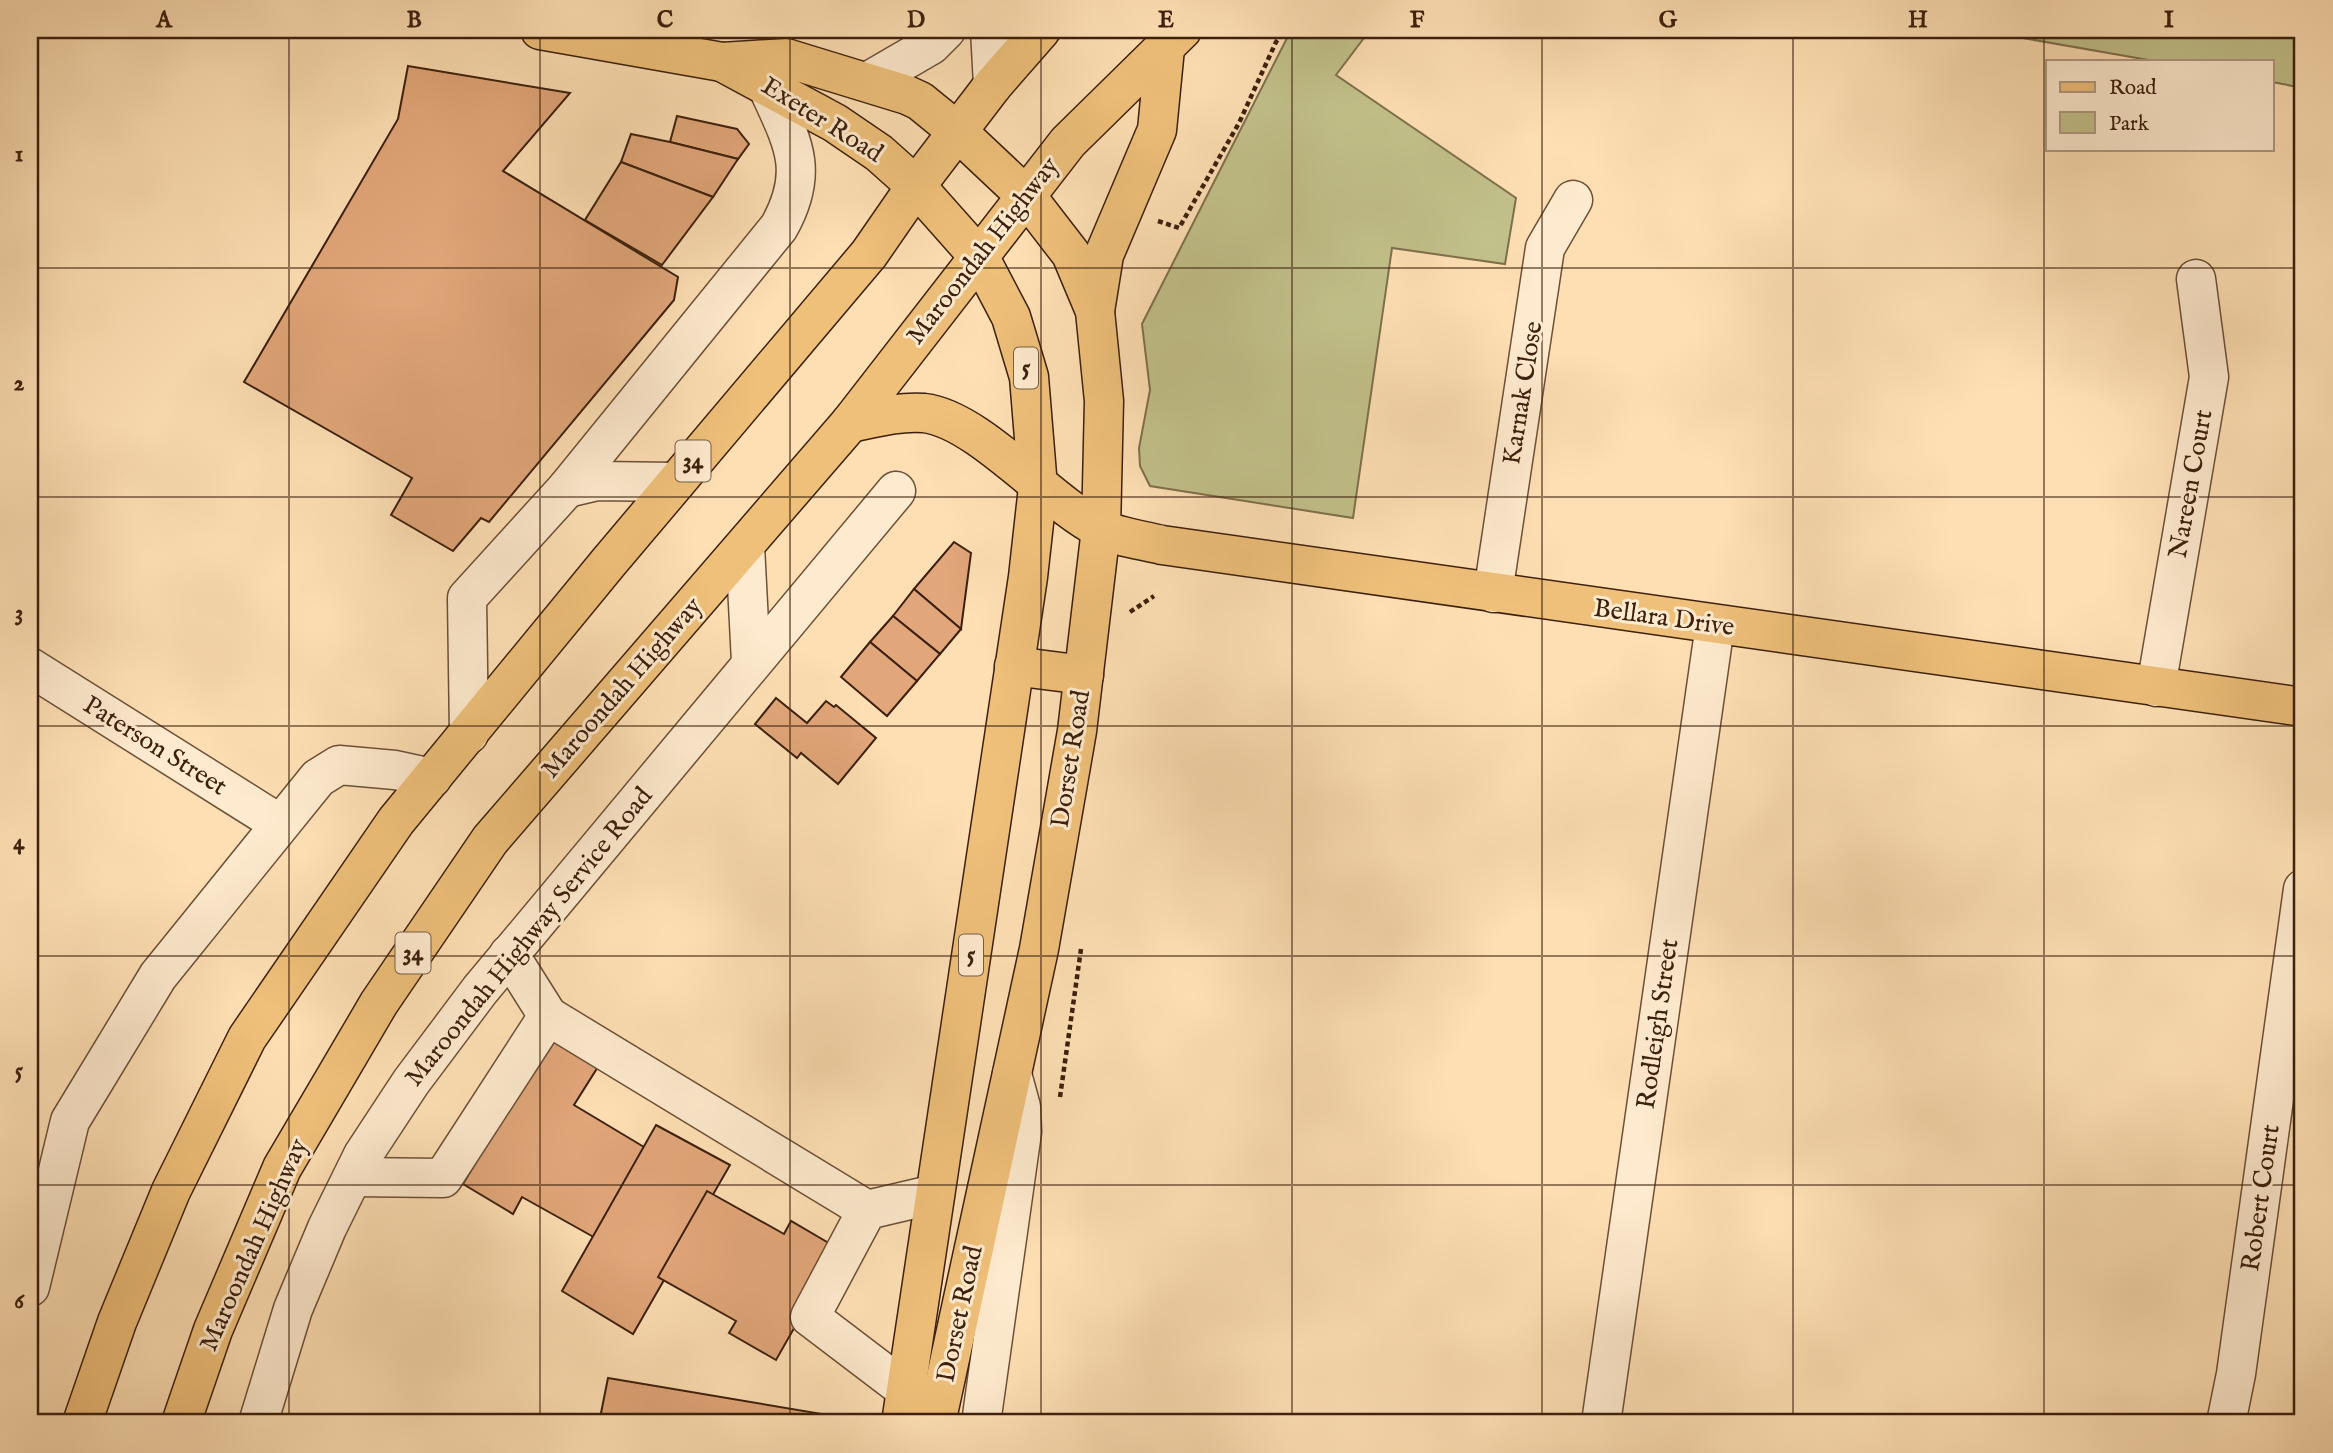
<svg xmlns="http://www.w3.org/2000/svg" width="2333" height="1453" font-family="'IM FELL English',serif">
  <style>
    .green { fill: #c2c18b; stroke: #7f704c; stroke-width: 2 }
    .building { fill: #e1a679; stroke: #3c200d; stroke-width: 2 }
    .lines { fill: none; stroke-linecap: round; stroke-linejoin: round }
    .minor-casing { stroke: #6c5037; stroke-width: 41 }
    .major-casing { stroke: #3c200d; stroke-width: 41 }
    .highway-casing { stroke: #3c200d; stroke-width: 41 }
    .path { stroke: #3c200d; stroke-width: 4.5; stroke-dasharray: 5 3.5; stroke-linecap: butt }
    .minor { stroke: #feeace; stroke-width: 38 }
    .major { stroke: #efc07a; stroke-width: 38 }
    .highway { stroke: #efc07a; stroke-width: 38 }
    .grid { fill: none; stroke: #3c200d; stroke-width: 2; stroke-opacity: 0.55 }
    .labels { text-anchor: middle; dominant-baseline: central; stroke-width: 6; stroke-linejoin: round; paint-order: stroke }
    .shield { fill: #feeace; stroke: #765d47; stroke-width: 2 }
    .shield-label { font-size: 24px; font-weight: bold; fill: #3c200d }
    .street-label { font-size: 26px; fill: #3c200d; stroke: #feeace }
    .neatline { fill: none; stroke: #3c200d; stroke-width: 2.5 }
    .grid-label { font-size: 23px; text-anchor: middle; font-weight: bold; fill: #3c200d }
  </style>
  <rect width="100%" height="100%" fill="#fedfb4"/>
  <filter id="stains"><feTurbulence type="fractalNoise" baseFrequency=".00286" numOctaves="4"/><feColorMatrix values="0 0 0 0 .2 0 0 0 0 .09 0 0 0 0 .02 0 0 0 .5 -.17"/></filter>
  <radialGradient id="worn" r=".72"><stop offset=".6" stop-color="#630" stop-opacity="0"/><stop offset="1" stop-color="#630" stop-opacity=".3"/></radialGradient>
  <g class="green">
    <path d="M1296 30H1370L1336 75 1516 198 1505 264 1392 248 1353 518 1150 486 1140 466 1139 448 1150 390 1142 324 1287 38Z"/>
    <path d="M1977 30H2303V88L2272 82V61H2154Z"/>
  </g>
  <g class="building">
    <path d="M408 66 570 93 503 171 678 277 674 300 489 522 481 518 453 551 391 515 412 478 244 382 398 119Z"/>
    <path d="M677 116 737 129 749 144 738 159 670 142Z"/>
    <path d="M631 134 670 142 738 159 713 197 621 162Z"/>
    <path d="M621 162 713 197 662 265 585 220Z"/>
    <path d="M954 542 971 553 961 629 914 589Z"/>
    <path d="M914 589 961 629 940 654 893 616Z"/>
    <path d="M893 616 940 654 917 681 870 642Z"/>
    <path d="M870 642 917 681 887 716 841 677Z"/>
    <path d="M776 698 807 723 826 701 834 707 836 705 876 738 838 784 801 753 797 758 755 724Z"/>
    <path d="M552 1035 601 1062 574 1105 649 1150 599 1240 522 1197 513 1214 463 1184Z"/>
    <path d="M656 1125 730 1165 633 1334 562 1291Z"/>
    <path d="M707 1191 784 1234 791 1221 839 1249 776 1360 729 1333 736 1321 658 1277Z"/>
    <path d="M608 1378 828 1415 827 1423H599Z"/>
  </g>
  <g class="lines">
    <defs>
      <g id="minor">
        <path d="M990 30 993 85"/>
        <path d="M869 81 931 45 946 30"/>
        <path d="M567 488 597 481 676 482"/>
        <path d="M745 546 751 662"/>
        <path d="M1493 593 1545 248 1573 200"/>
        <path d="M30 667 280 824"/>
        <path d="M2156 687 2209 377 2196 279"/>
        <path d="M469 734 467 598 567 488 779 227C811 170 792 141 767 86"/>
        <path d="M548 1016 867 1210"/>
        <path d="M353 1177 443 1178 548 1016 509 954"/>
        <path d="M30 1287 70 1121 158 976 318 778 339 765 395 770 432 778"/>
        <path d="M906 1390 810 1317 867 1210 935 1194"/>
        <path d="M258 1423 293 1309 327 1228 363 1155 411 1082 480 990 896 491"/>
        <path d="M981 1423 1022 1132 1021 1107 1012 1074"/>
        <path d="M1601 1423 1715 625"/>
        <path d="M2226 1423 2236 1374 2303 889"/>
      </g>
      <g id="major">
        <path d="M540 30 722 62 786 58 907 95 920 101 958 132 1027 197 1071 254 1095 311 1104 401 1101 529 1077 731 1039 949 936 1423"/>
        <path d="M722 62 835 123 879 153 916 186 980 258 1011 317 1029 377 1038 487 1028 577 901 1423"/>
        <path d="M1095 311 1104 255 1157 130 1165 48"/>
        <path d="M850 423C874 418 899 411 924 413 978 419 1048 502 1099 528 1117 537 1142 540 1162 545L2303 707"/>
        <path d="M1014 666 1084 675"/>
      </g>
      <g id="highway">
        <path d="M82 1423 117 1322 171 1191 247 1038 396 821 608 563 869 254 916 186 993 85 1041 30"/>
        <path d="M181 1423 213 1330 282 1168 379 1003 490 840 850 423 1068 142 1182 30"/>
      </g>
    </defs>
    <use href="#minor" class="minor-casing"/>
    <use href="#major" class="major-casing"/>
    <use href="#highway" class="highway-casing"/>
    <g class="path">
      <path d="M1158 221 1179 228 1239 123 1276 42 1285 30"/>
      <path d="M1130 612 1154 596"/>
      <path d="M1060 1097 1081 949"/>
    </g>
    <use href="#minor" class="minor"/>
    <use href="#major" class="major"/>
    <use href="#highway" class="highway"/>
  </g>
  <path class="grid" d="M289 30V1423M540 30V1423M790 30V1423M1041 30V1423M1292 30V1423M1542 30V1423M1793 30V1423M2044 30V1423M30 268H2303M30 497H2303M30 726H2303M30 956H2303M30 1185H2303"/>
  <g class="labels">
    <g class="shield">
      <rect x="1014" y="347.5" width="24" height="41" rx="5"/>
      <rect x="675.5" y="440.5" width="35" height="41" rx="5"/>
      <rect x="395.5" y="932.5" width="35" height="41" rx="5"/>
      <rect x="959" y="934.5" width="24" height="41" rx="5"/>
    </g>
    <g class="shield-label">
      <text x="1026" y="368">5</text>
      <text x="693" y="461">34</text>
      <text x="413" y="953">34</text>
      <text x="971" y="955">5</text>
    </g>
    <g class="street-label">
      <text transform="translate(822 120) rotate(32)">Exeter Road</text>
      <text transform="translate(983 251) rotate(-52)">Maroondah Highway</text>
      <text transform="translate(1523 393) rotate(-81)">Karnak Close</text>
      <text transform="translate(2191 484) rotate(-80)">Nareen Court</text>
      <text transform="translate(1664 618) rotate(8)">Bellara Drive</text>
      <text transform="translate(622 688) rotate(-49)">Maroondah Highway</text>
      <text transform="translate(155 746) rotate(32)">Paterson Street</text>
      <text transform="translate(1071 759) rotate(-81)">Dorset Road</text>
      <text transform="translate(529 937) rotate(-51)">Maroondah Highway Service Road</text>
      <text transform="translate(1658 1024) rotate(-82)">Rodleigh Street</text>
      <text transform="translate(2261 1198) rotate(-82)">Robert Court</text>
      <text transform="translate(254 1245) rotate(-66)">Maroondah Highway</text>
      <text transform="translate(960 1314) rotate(-78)">Dorset Road</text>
    </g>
  </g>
  <rect width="2333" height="1453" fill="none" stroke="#fedfb4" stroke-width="77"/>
  <rect x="2046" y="60" width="228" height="91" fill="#feeace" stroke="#b09981" stroke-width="2"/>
  <rect x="2060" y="82" width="35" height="10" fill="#efc07a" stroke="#b09981" stroke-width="2"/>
  <text x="2109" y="94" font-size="21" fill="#3c200d">Road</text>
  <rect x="2060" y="112" width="35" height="21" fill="#c2c18b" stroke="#b09981" stroke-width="2"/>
  <text x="2109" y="130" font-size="21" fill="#3c200d">Park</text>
  <rect x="38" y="38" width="2256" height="1376" class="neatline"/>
  <g class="grid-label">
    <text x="164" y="27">A</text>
    <text x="414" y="27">B</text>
    <text x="665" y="27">C</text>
    <text x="916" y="27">D</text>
    <text x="1166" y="27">E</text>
    <text x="1417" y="27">F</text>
    <text x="1668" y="27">G</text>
    <text x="1918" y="27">H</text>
    <text x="2169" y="27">I</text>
    <text x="19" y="161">1</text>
    <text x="19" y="390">2</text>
    <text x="19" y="620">3</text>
    <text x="19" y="849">4</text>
    <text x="19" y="1078">5</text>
    <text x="19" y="1308">6</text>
  </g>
  <rect width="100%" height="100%" filter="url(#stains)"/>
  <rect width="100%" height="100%" fill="url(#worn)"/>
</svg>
